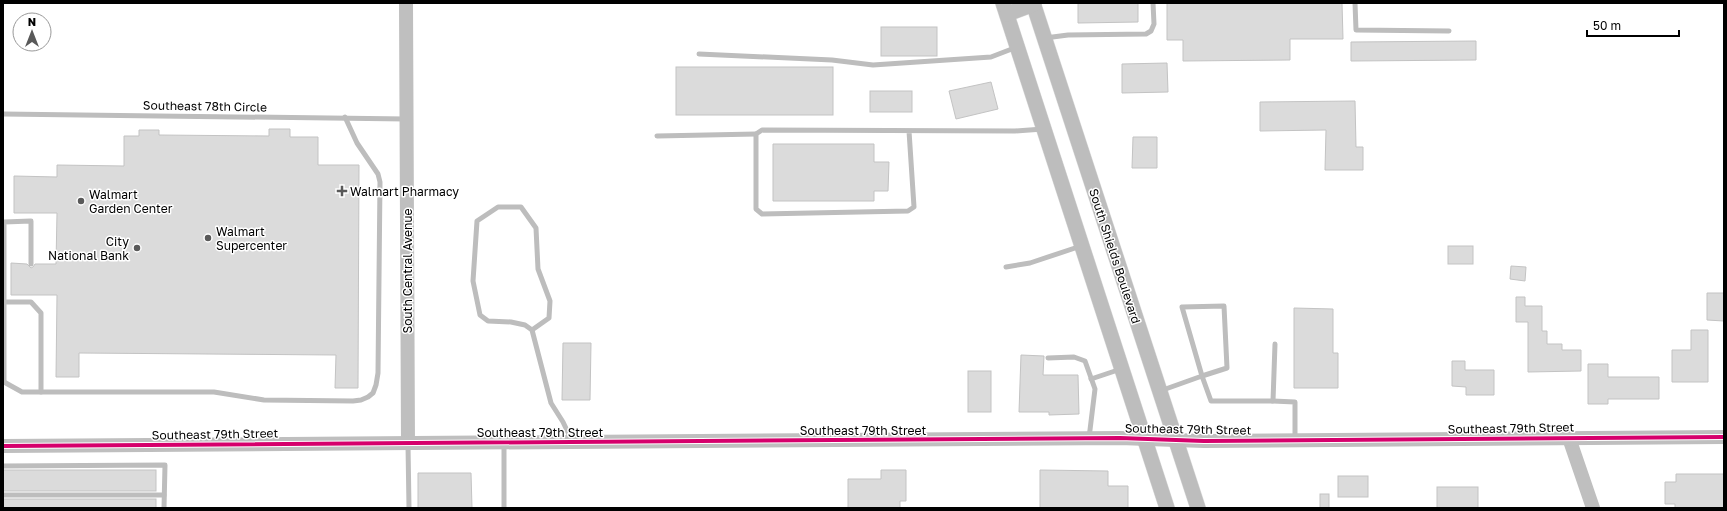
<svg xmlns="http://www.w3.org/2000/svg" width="1727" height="511" font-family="'Golos Text',sans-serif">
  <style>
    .building { fill: #dbdbdb; stroke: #c3c3c3 }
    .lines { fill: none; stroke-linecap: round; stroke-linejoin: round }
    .primary-casing { stroke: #dbdbdb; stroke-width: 16 }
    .lane { stroke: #bdbdbd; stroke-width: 5 }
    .secondary { stroke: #bfbfbf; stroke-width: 14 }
    .primary { stroke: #bdbdbd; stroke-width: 15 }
    .cycleway-casing { stroke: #fff; stroke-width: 6 }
    .cycleway { stroke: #d6006c; stroke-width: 4 }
    .poi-dot { fill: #595959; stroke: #fff; stroke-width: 1.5 }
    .labels { text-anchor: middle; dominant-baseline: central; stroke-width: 3; stroke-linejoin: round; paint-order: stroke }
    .street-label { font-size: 12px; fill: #000; stroke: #fff }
    .poi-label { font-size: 12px; fill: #000; stroke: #fff; text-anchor: start }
  </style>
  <rect width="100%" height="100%" fill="#fff"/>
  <g class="building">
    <path d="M1078 3H1138V22L1078 23Z"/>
    <path d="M1167 3H1342L1343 39H1290V60L1183 61V40H1167Z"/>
    <rect x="881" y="27" width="56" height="29"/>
    <path d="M1476 41V60L1351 61V42Z"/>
    <path d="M1167 63 1168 92 1122 93V64Z"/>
    <rect x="676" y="67" width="157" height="48"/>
    <path d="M991 82 998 109 956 119 949 91Z"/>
    <rect x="870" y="91" width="42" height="21"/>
    <path d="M1355 101 1356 147H1363V170H1325L1326 130 1260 131V102Z"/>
    <path d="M269 129H290V137H318V165H359L358 388H335L336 355 79 353V377H56L57 295H11V263L27 264 31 268 33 267 35 264H56L57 213H14V176L57 177V165L124 166V136H139V130H159V135L269 136Z"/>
    <path d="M1133 137H1157V168H1132Z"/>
    <path d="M773 144H874V162H889L888 191H874V201H773Z"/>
    <rect x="1448" y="246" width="25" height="18"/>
    <path d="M1511 266 1526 267 1525 281 1510 279Z"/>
    <path d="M1707 293H1724V321L1707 320Z"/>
    <path d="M1516 297H1525V306H1542V331H1547V344H1562V350H1581V371L1528 372V322H1516Z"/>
    <path d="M1294 308 1333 309V353H1338V388H1294Z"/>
    <path d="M1691 330H1708V382H1672V350H1691Z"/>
    <path d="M563 343H591L590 400H562Z"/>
    <path d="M1021 355 1044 356 1043 375H1078L1079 414 1049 415V412H1019Z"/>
    <path d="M1452 361H1465V370H1494V395H1466V387L1452 386Z"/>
    <path d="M1588 364H1608V377H1659V399H1608V404H1588Z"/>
    <rect x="968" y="371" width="23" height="41"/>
    <rect x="3" y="470" width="153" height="21"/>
    <path d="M881 470H906V501H900V508H848V479H881Z"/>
    <path d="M1040 470 1108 471V486H1128V508H1040Z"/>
    <path d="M418 473H471L472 508H418Z"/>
    <path d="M1676 474H1724V508H1675V504H1665V482H1676Z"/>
    <rect x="1338" y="476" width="30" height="21"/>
    <rect x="1437" y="487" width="41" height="21"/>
    <rect x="1320" y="494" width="9" height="14"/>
    <rect x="3" y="499" width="153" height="9"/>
  </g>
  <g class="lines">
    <defs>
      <g id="primary">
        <path d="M1003 3 1167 508"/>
        <path d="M1033 3 1198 508"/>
        <path d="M1007 14 1034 4"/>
      </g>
    </defs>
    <use href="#primary" class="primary-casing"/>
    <g class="lane">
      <path d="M1355 3 1356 30 1449 31"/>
      <path d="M1045 38 1068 35 1146 34 1151 31 1154 24 1153 3"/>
      <path d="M699 54 832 60 873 65 991 57 1017 47"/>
      <path d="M3 114 406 119"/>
      <path d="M909 131 914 207 908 211 762 214 756 209V134L762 130 1015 131 1043 129"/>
      <path d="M657 136 756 134"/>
      <path d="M1006 267 1030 263 1081 246"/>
      <path d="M4 302H31L41 313V392"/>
      <path d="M532 330 549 318 550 301 538 269 536 228 521 207H498L477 221 473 281 480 315 488 321 511 322 525 325 532 330 551 403 563 422 572 441"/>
      <path d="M1048 358 1074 357 1085 361 1095 389 1089 438"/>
      <path d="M1091 379 1121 369"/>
      <path d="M3 382H4V222L31 221V264"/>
      <path d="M4 382 22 392H214L264 400 353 401 361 400 368 397 373 393 376 385 378 373 380 182 378 174 357 143 345 117"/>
      <path d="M1160 391 1202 376 1182 307 1224 306 1227 368 1202 376 1211 401H1273L1275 344"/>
      <path d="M1273 401 1295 402V439"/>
      <path d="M504 443V508"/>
      <path d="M408 445 409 508"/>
      <path d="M3 466 165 465 164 508"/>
      <path d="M3 495H164"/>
    </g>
    <g class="secondary">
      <path d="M406 3 408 443"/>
      <path d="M1569 438 1593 508"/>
      <path d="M3 446 1120 438 1204 441 1724 437"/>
    </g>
    <use href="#primary" class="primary"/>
    <defs>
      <path id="cycleway" d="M3 446 1120 438 1204 441 1724 437"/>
    </defs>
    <use href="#cycleway" class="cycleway-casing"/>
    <use href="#cycleway" class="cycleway"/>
  </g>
  <g class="poi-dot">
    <path d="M340 185h4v4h4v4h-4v4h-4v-4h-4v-4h4z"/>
    <circle cx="81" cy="201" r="4"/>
    <circle cx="208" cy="238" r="4"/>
    <circle cx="137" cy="248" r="4"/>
  </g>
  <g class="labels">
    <g class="street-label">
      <text transform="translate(205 106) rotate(1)">Southeast 78th Circle</text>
      <text transform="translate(1115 256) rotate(72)">South Shields Boulevard</text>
      <text transform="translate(407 271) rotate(-90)">South Central Avenue</text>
      <text transform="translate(1511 428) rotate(-1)">Southeast 79th Street</text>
      <text transform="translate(1188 429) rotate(1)">Southeast 79th Street</text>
      <text x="863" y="430">Southeast 79th Street</text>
      <text x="540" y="432">Southeast 79th Street</text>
      <text transform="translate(215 434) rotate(-1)">Southeast 79th Street</text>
    </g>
    <g class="poi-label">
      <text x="350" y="191">Walmart Pharmacy</text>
      <text x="89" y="194">Walmart<tspan x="89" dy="14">Garden Center</tspan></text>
      <text x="216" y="231">Walmart<tspan x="216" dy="14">Supercenter</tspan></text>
      <text x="129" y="241" text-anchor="end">City<tspan x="129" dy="14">National Bank</tspan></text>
    </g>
  </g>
  <rect width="1727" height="511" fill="none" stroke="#000000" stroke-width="8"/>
  <g transform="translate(32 32)"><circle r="19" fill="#ffffff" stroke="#999999"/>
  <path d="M0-3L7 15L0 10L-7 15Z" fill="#595959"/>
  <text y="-6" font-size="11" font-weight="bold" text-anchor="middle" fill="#000000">N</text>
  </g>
  <path d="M1587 30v6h92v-6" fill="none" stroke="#000000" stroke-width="2"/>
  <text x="1593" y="30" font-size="12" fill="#000000" stroke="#ffffff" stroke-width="3" paint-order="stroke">50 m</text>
</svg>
